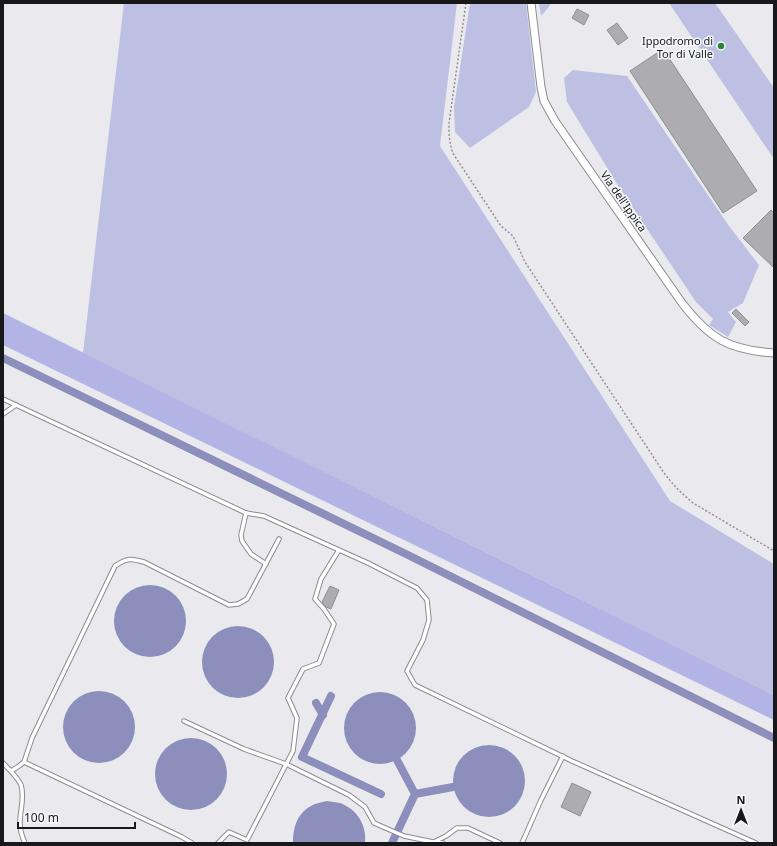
<svg xmlns="http://www.w3.org/2000/svg" width="777" height="846" font-family="'Noto Sans',sans-serif">
  <style>
    .green { fill: #bdc0e3 }
    .forest { fill: #b1b4e4 }
    .water { fill: #8c8ebc }
    .lines { fill: none; stroke-linecap: round; stroke-linejoin: round }
    .canal { stroke: #8c8ebc; stroke-width: 8 }
    .building { fill: #adadb1; stroke: #8f8f93 }
    .service-casing { stroke: #8c8c90; stroke-width: 5.5 }
    .minor-casing { stroke: #8c8c90; stroke-width: 9 }
    .path { stroke: #919195; stroke-width: 1.5; stroke-dasharray: 2 2; stroke-linecap: butt }
    .service { stroke: #fff; stroke-width: 3.5 }
    .minor { stroke: #fff; stroke-width: 7 }
    .poi-dot { fill: #2a8536; stroke: #f7f8fb; stroke-width: 1.5 }
    .labels { text-anchor: middle; dominant-baseline: central; stroke-width: 3; stroke-linejoin: round; paint-order: stroke }
    .poi-label { font-size: 11px; fill: #18181a; stroke: #f7f8fb; text-anchor: end }
    .street-label { font-size: 11px; fill: #18181a; stroke: #f7f8fb }
  </style>
  <rect width="100%" height="100%" fill="#eaeaee"/>
  <g class="green">
    <path d="M124 3H457L440 146 670 501 774 564V695L83 353Z"/>
    <path d="M470 3H526L536 92 529 107 470 148 455 132 454 107Z"/>
    <path d="M539 3H551L548 8 541 16Z"/>
    <path d="M669 3H715L774 88V159Z"/>
    <path d="M573 70 627 76 729 226 759 265 743 303 728 312 736 322 728 337 709 325 713 319 696 302 617 184 567 102 564 78Z"/>
  </g>
  <path class="forest" d="M3 313 774 695V720L3 345Z"/>
  <g class="water">
    <circle cx="150" cy="621" r="36"/>
    <circle cx="238" cy="662" r="36"/>
    <circle cx="99" cy="727" r="36"/>
    <circle cx="380" cy="728" r="36"/>
    <circle cx="191" cy="774" r="36"/>
    <circle cx="489" cy="781" r="36"/>
    <path d="M327 801C331 802 336 802 340 803 357 809 367 825 365 843H293C293 826 298 811 315 804 318 803 323 802 327 801Z"/>
  </g>
  <g class="lines">
    <g class="canal">
      <path d="M3 358 408 555 774 738"/>
      <path d="M331 696 302 757 381 794"/>
      <path d="M316 703 323 715"/>
      <path d="M415 794 453 787"/>
      <path d="M392 843 415 794 397 760"/>
    </g>
  </g>
  <g class="building">
    <path d="M577 9 589 15 584 25 572 18Z"/>
    <path d="M617 23 628 38 618 45 607 30Z"/>
    <path d="M663 49 757 191 723 213 630 71Z"/>
    <path d="M771 210 774 213V268L743 238Z"/>
    <path d="M736 309 749 322 745 326 732 313Z"/>
    <path d="M330 586 339 590 331 609 326 607 322 602Z"/>
    <path d="M572 783 591 792 580 816 561 807Z"/>
  </g>
  <g class="lines">
    <defs>
      <g id="service">
        <path d="M3 399 16 405"/>
        <path d="M3 414 16 405 246 513 264 516 286 526 339 550 368 563 417 588 427 600 429 620 423 640 407 671 415 685 572 761 756 843"/>
        <path d="M246 513 241 535 242 541 251 554 266 564"/>
        <path d="M184 721 244 749 286 764 349 795 365 807 374 823 404 836 433 842 443 843"/>
        <path d="M24 762 32 738 115 566C127 558 131 558 144 562L229 605 238 604 247 599 279 539"/>
        <path d="M3 763C9 769 18 778 21 785 25 797 20 810 20 822 20 829 22 837 25 843"/>
        <path d="M11 771 19 766 24 762 182 837 192 843"/>
        <path d="M434 842 446 836 457 828H468L500 843"/>
        <path d="M218 843 229 832 247 840 293 751 297 718 288 698 303 669 319 663 334 624 324 609 315 599 321 579 339 550"/>
        <path d="M522 843 541 800 563 756"/>
      </g>
      <path id="minor" d="M531 3 541 87 544 101 555 121 682 303C710 339 729 350 774 353"/>
    </defs>
    <use href="#service" class="service-casing"/>
    <use href="#minor" class="minor-casing"/>
    <path class="path" d="M466 3 449 123C449 134 449 145 454 155L501 226 513 236 525 262 662 470C671 483 681 493 693 503L774 551"/>
    <use href="#service" class="service"/>
    <use href="#minor" class="minor"/>
  </g>
  <circle class="poi-dot" cx="721" cy="46" r="4"/>
  <g class="labels">
    <g class="poi-label">
      <text x="713" y="40">Ippodromo di<tspan x="713" dy="13">Tor di Valle</tspan></text>
    </g>
    <g class="street-label">
      <text transform="translate(624 201) rotate(55)">Via dell'Ippica</text>
    </g>
  </g>
  <rect width="777" height="846" fill="none" stroke="#18181a" stroke-width="8"/>
  <g transform="translate(741 810)" stroke="#f7f8fb" stroke-width="3" paint-order="stroke">
  <path d="M0-3L7 15L0 10L-7 15Z" fill="#18181a"/>
  <text y="-6" font-size="11" font-weight="bold" text-anchor="middle" fill="#18181a">N</text>
  </g>
  <path d="M18 822v6h117v-6" fill="none" stroke="#18181a" stroke-width="2"/>
  <text x="24" y="822" font-size="12" fill="#18181a" stroke="#f7f8fb" stroke-width="3" paint-order="stroke">100 m</text>
</svg>
